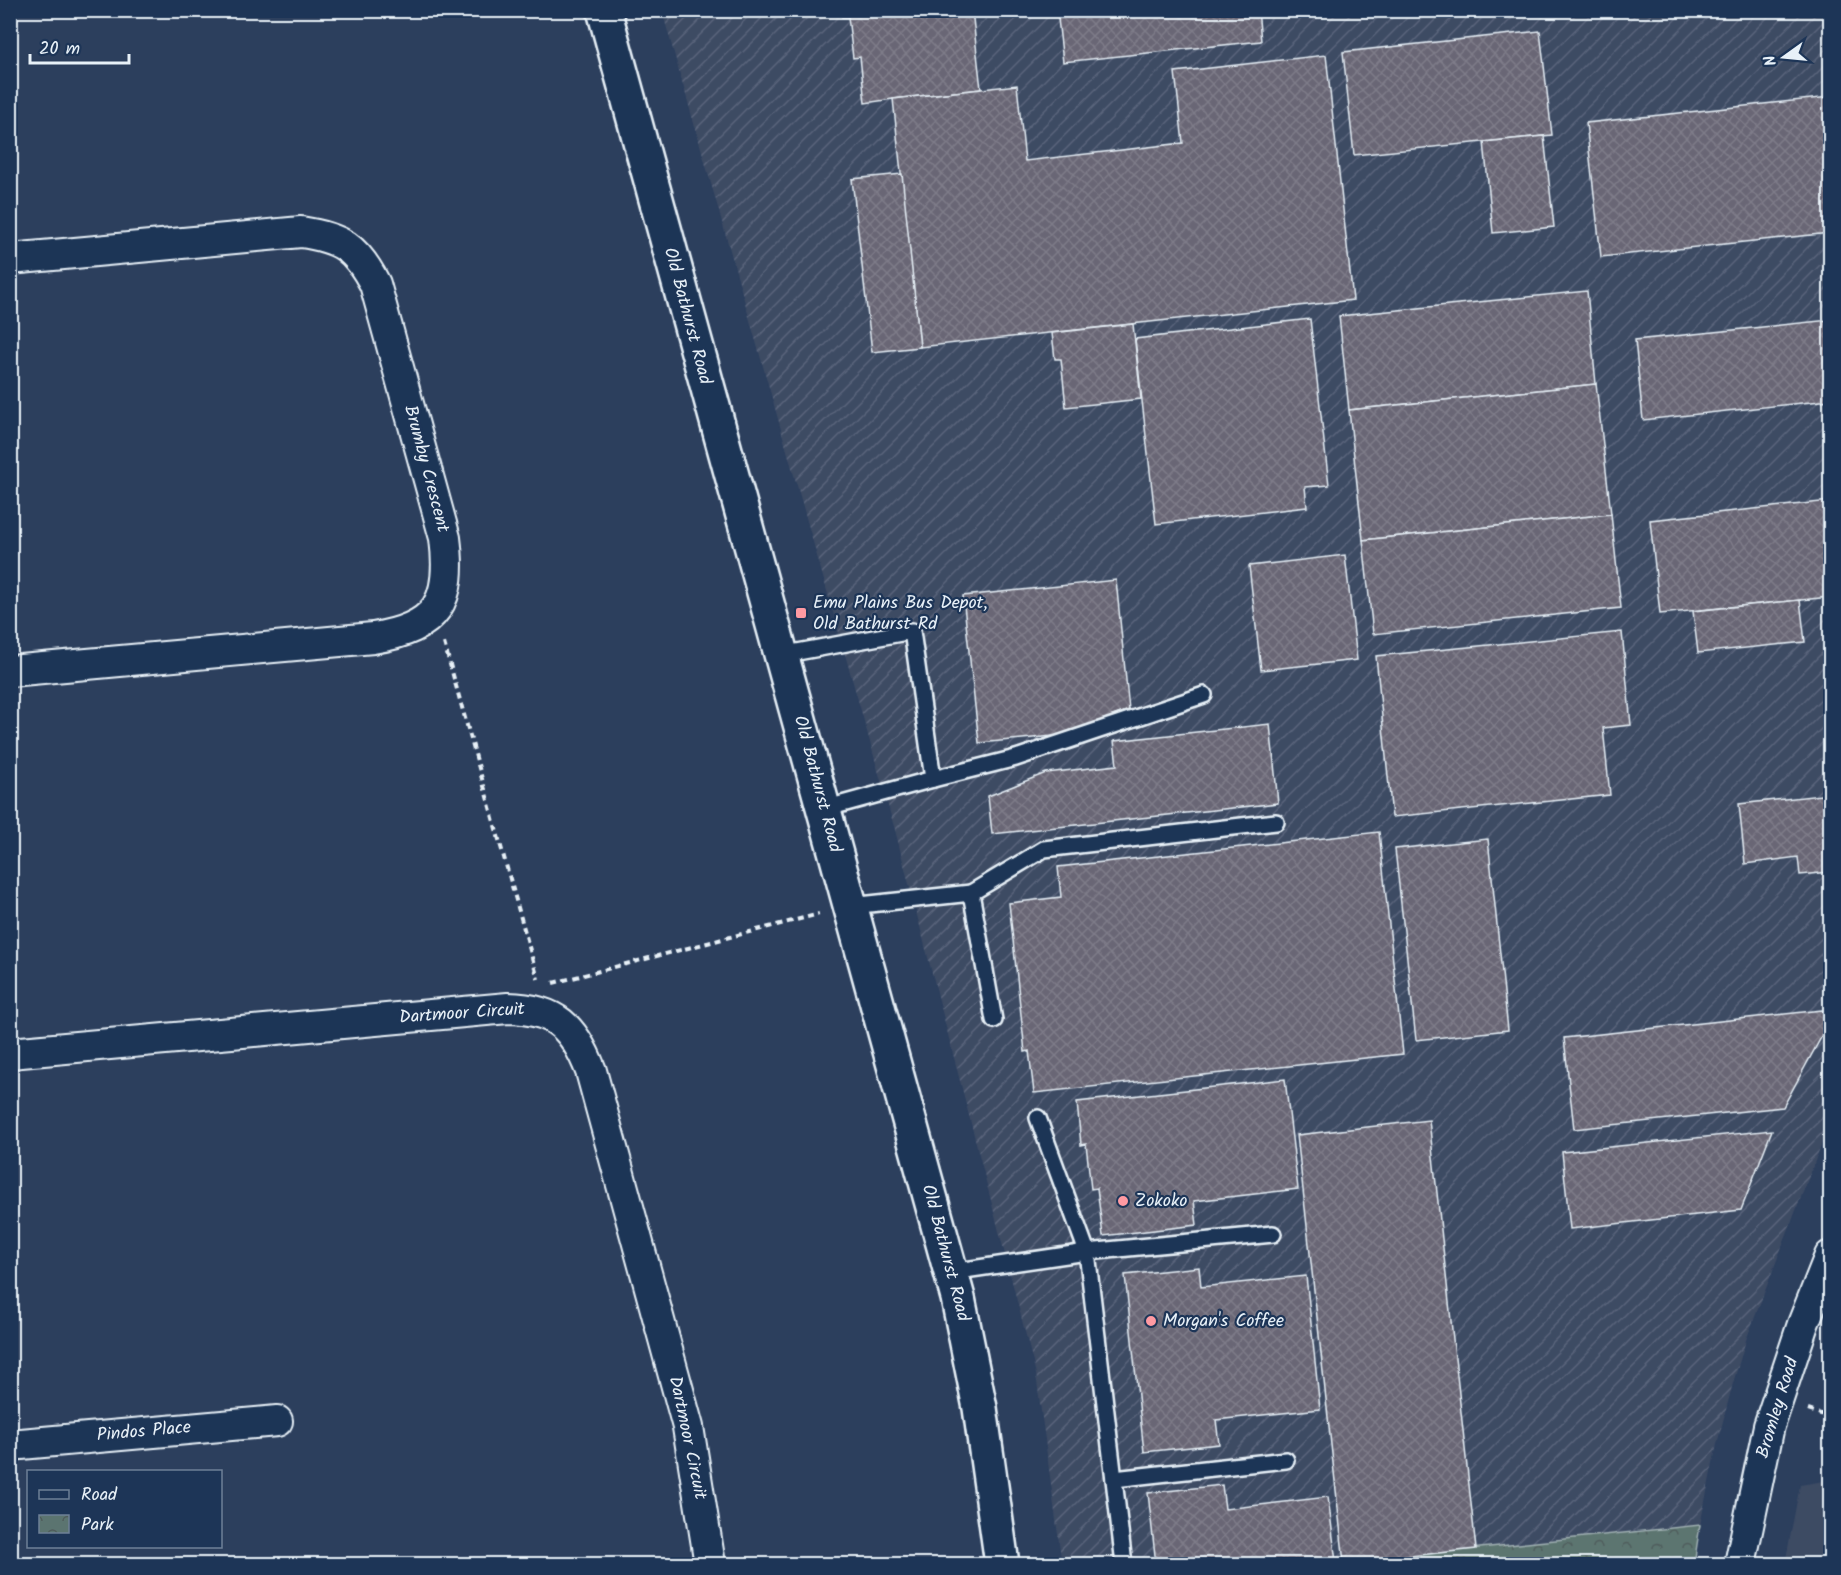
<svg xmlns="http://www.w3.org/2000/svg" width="1841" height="1575" font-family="Kalam,sans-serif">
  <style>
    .built { fill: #3e4b64 }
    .industrial { fill: url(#industrial-furrows) }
    .park { fill: url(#park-crowns); stroke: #a2b2b4; stroke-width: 1.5 }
    .building { fill: url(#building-cross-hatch); stroke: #e8f1f8; stroke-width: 1.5 }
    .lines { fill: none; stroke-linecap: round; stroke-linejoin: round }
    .lane-casing { stroke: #e8f1f8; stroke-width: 20 }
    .street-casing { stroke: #e8f1f8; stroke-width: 34 }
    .secondary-casing { stroke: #e8f1f8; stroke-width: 38 }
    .path { stroke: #e8f1f8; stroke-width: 4; stroke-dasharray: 6 4.5; stroke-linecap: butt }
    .lane { stroke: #1d3557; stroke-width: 15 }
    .street { stroke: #1d3557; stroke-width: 30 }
    .secondary { stroke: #1d3557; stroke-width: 33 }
    .poi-dot { fill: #ff9aa2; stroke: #1d3557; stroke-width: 2 }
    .labels { text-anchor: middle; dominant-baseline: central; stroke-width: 4.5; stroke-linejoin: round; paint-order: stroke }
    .street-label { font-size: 18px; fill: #e8f1f8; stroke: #1d3557 }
    .poi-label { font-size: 18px; fill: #e8f1f8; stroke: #1d3557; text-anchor: start }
  </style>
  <defs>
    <pattern id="industrial-furrows" width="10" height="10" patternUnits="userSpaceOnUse" patternTransform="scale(1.5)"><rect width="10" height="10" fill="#3e4b64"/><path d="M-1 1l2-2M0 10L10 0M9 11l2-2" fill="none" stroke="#5a657b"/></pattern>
    <pattern id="park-crowns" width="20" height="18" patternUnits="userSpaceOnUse" patternTransform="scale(1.5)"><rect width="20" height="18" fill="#5b7470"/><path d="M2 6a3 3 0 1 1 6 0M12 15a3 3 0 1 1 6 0" fill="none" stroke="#4f5c5b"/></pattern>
    <pattern id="building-cross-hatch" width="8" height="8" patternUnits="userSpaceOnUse" patternTransform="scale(1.5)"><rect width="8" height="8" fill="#696674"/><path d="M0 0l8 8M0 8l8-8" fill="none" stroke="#7e7c89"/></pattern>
  </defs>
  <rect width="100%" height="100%" fill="#2c3f5d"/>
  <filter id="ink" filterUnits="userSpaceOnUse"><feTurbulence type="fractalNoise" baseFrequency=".0167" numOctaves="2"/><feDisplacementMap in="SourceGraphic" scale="12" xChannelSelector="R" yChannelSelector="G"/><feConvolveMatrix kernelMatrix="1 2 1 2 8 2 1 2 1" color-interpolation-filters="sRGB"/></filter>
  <g filter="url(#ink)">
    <path class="built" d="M1830 1480V1564H1785L1800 1485Z"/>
    <path class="industrial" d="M662 11H1830V1122L1746 1340 1733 1383 1717 1444 1700 1525 1326 1564H1062L1036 1374 895 830Z"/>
    <path class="park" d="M1700 1525 1694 1564H1326Z"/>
    <g class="building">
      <path d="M841 10H972L981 89 893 99 865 103 860 57 853 58 848 17H842Z"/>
      <path d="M1057 10H1258L1261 41 1063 62Z"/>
      <path d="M1441 10H1479V14L1441 18Z"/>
      <path d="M1540 31 1552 135 1354 155 1343 52Z"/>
      <path d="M1326 55 1353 300 920 347 893 99 1017 85 1025 161 1183 143 1175 72Z"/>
      <path d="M1830 97V233L1601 257 1586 123Z"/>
      <path d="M1544 136 1554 227 1493 233 1484 142Z"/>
      <path d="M902 174 920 347 872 352 852 179Z"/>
      <path d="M1587 291 1596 384 1349 410 1339 316Z"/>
      <path d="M1310 319 1329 485 1305 487 1307 507 1156 524 1135 339Z"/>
      <path d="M1830 320V400L1643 420 1635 340Z"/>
      <path d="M1133 324 1141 399 1066 407 1061 359H1055L1052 333Z"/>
      <path d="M1596 384 1611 514 1363 540 1349 410Z"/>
      <path d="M1830 501V597L1660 614 1650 520Z"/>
      <path d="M1611 514 1621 608 1373 634 1363 540Z"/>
      <path d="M1345 555 1357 660 1261 670 1249 566Z"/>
      <path d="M1116 580 1129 710 1064 735 979 743 963 596Z"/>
      <path d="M1800 600 1805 642 1698 653 1693 611Z"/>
      <path d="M1622 632 1631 725 1603 728 1610 795 1392 817 1376 656Z"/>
      <path d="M1830 655V717L1823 656Z"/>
      <path d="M1270 724 1278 803 992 834 988 796 1046 773 1117 765 1114 741Z"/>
      <path d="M1830 794V872L1800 875 1798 857 1745 864 1739 804Z"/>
      <path d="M1379 832 1403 1054 1034 1093 1029 1051 1025 1052 1009 903 1061 897 1058 867Z"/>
      <path d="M1488 839 1508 1030 1416 1040 1395 849Z"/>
      <path d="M1822 1010 1830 1015V1021L1783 1107 1574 1129 1564 1038Z"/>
      <path d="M1285 1079 1298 1189 1194 1201 1197 1225 1103 1236 1097 1188 1091 1189 1086 1144 1081 1145 1077 1102Z"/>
      <path d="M1429 1120 1476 1549 1344 1563 1297 1135Z"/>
      <path d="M1772 1130 1741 1210 1570 1229 1562 1152Z"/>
      <path d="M1199 1267 1201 1287 1306 1276 1320 1409 1216 1420 1219 1444 1144 1452 1125 1275Z"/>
      <path d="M1222 1485 1225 1509 1328 1497 1336 1562 1317 1564H1156L1148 1493Z"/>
    </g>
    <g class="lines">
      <defs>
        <g id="lane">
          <path d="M781 655 912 631 933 779 824 809"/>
          <path d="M933 779 1016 758 1204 695"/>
          <path d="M971 893 1044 849 1276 822"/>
          <path d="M851 906 971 893 994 1020"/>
          <path d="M1038 1118 1087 1252 1124 1564"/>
          <path d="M951 1272 1087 1252 1273 1234"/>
          <path d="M1114 1479 1286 1460"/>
        </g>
        <g id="street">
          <path d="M10 259 301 232C341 238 356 247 375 284L445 538C453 601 438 628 373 638L10 671"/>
          <path d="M10 1053 508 1008C556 1009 574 1027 591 1071L688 1427 710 1564"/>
          <path d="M10 1445 277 1421"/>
          <path d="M1740 1564 1769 1426 1803 1324 1830 1256"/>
        </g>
        <path id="secondary" d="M604 10 958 1298 980 1408 1002 1564"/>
      </defs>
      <use href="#lane" class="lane-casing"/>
      <use href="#street" class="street-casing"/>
      <use href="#secondary" class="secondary-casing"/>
      <g class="path">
        <path d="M444 643 538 979"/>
        <path d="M553 983 819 914"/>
        <path d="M1808 1410 1830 1417"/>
      </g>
      <use href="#lane" class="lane"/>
      <use href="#street" class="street"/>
      <use href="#secondary" class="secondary"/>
    </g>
  </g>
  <g class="poi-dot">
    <rect x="795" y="607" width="12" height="12" rx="3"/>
    <circle cx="1123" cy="1201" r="6"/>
    <circle cx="1151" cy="1321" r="6"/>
  </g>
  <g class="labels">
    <g class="street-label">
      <text transform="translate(687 316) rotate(75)">Old Bathurst Road</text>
      <text transform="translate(426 469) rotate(75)">Brumby Crescent</text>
      <text transform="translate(817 784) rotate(75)">Old Bathurst Road</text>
      <text transform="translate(462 1014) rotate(-4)">Dartmoor Circuit</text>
      <text transform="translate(945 1253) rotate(75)">Old Bathurst Road</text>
      <text transform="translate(1778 1408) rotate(-73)">Bromley Road</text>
      <text transform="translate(144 1432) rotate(-5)">Pindos Place</text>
      <text transform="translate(687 1438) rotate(78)">Dartmoor Circuit</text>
    </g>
    <g class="poi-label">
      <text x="813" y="603">Emu Plains Bus Depot,<tspan x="813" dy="21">Old Bathurst Rd</tspan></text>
      <text x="1135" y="1201">Zokoko</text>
      <text x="1163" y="1321">Morgan's Coffee</text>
    </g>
  </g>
  <rect width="1841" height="1575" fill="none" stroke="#1d3557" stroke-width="36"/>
  <rect x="18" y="18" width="1805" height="1539" fill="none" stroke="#e8f1f8" stroke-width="2" filter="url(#ink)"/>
  <rect x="27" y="1470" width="195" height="78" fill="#1d3557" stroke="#6e8097" stroke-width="1.5"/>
  <rect x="39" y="1490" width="30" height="9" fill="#1d3557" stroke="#6e8097" stroke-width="1.5"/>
  <text x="81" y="1500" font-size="18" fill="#e8f1f8">Road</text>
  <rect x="39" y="1515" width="30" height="18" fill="url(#park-crowns)" stroke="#6e8097" stroke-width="1.5"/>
  <text x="81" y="1530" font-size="18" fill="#e8f1f8">Park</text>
  <g transform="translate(1784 57) rotate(255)" stroke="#1d3557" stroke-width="4.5" paint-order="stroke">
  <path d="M0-4.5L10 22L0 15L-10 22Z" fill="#e8f1f8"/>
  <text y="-9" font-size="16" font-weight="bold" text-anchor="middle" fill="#e8f1f8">N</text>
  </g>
  <path d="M30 54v9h99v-9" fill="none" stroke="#e8f1f8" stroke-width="3"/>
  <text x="39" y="54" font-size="18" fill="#e8f1f8" stroke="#1d3557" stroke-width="4.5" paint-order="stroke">20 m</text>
</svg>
